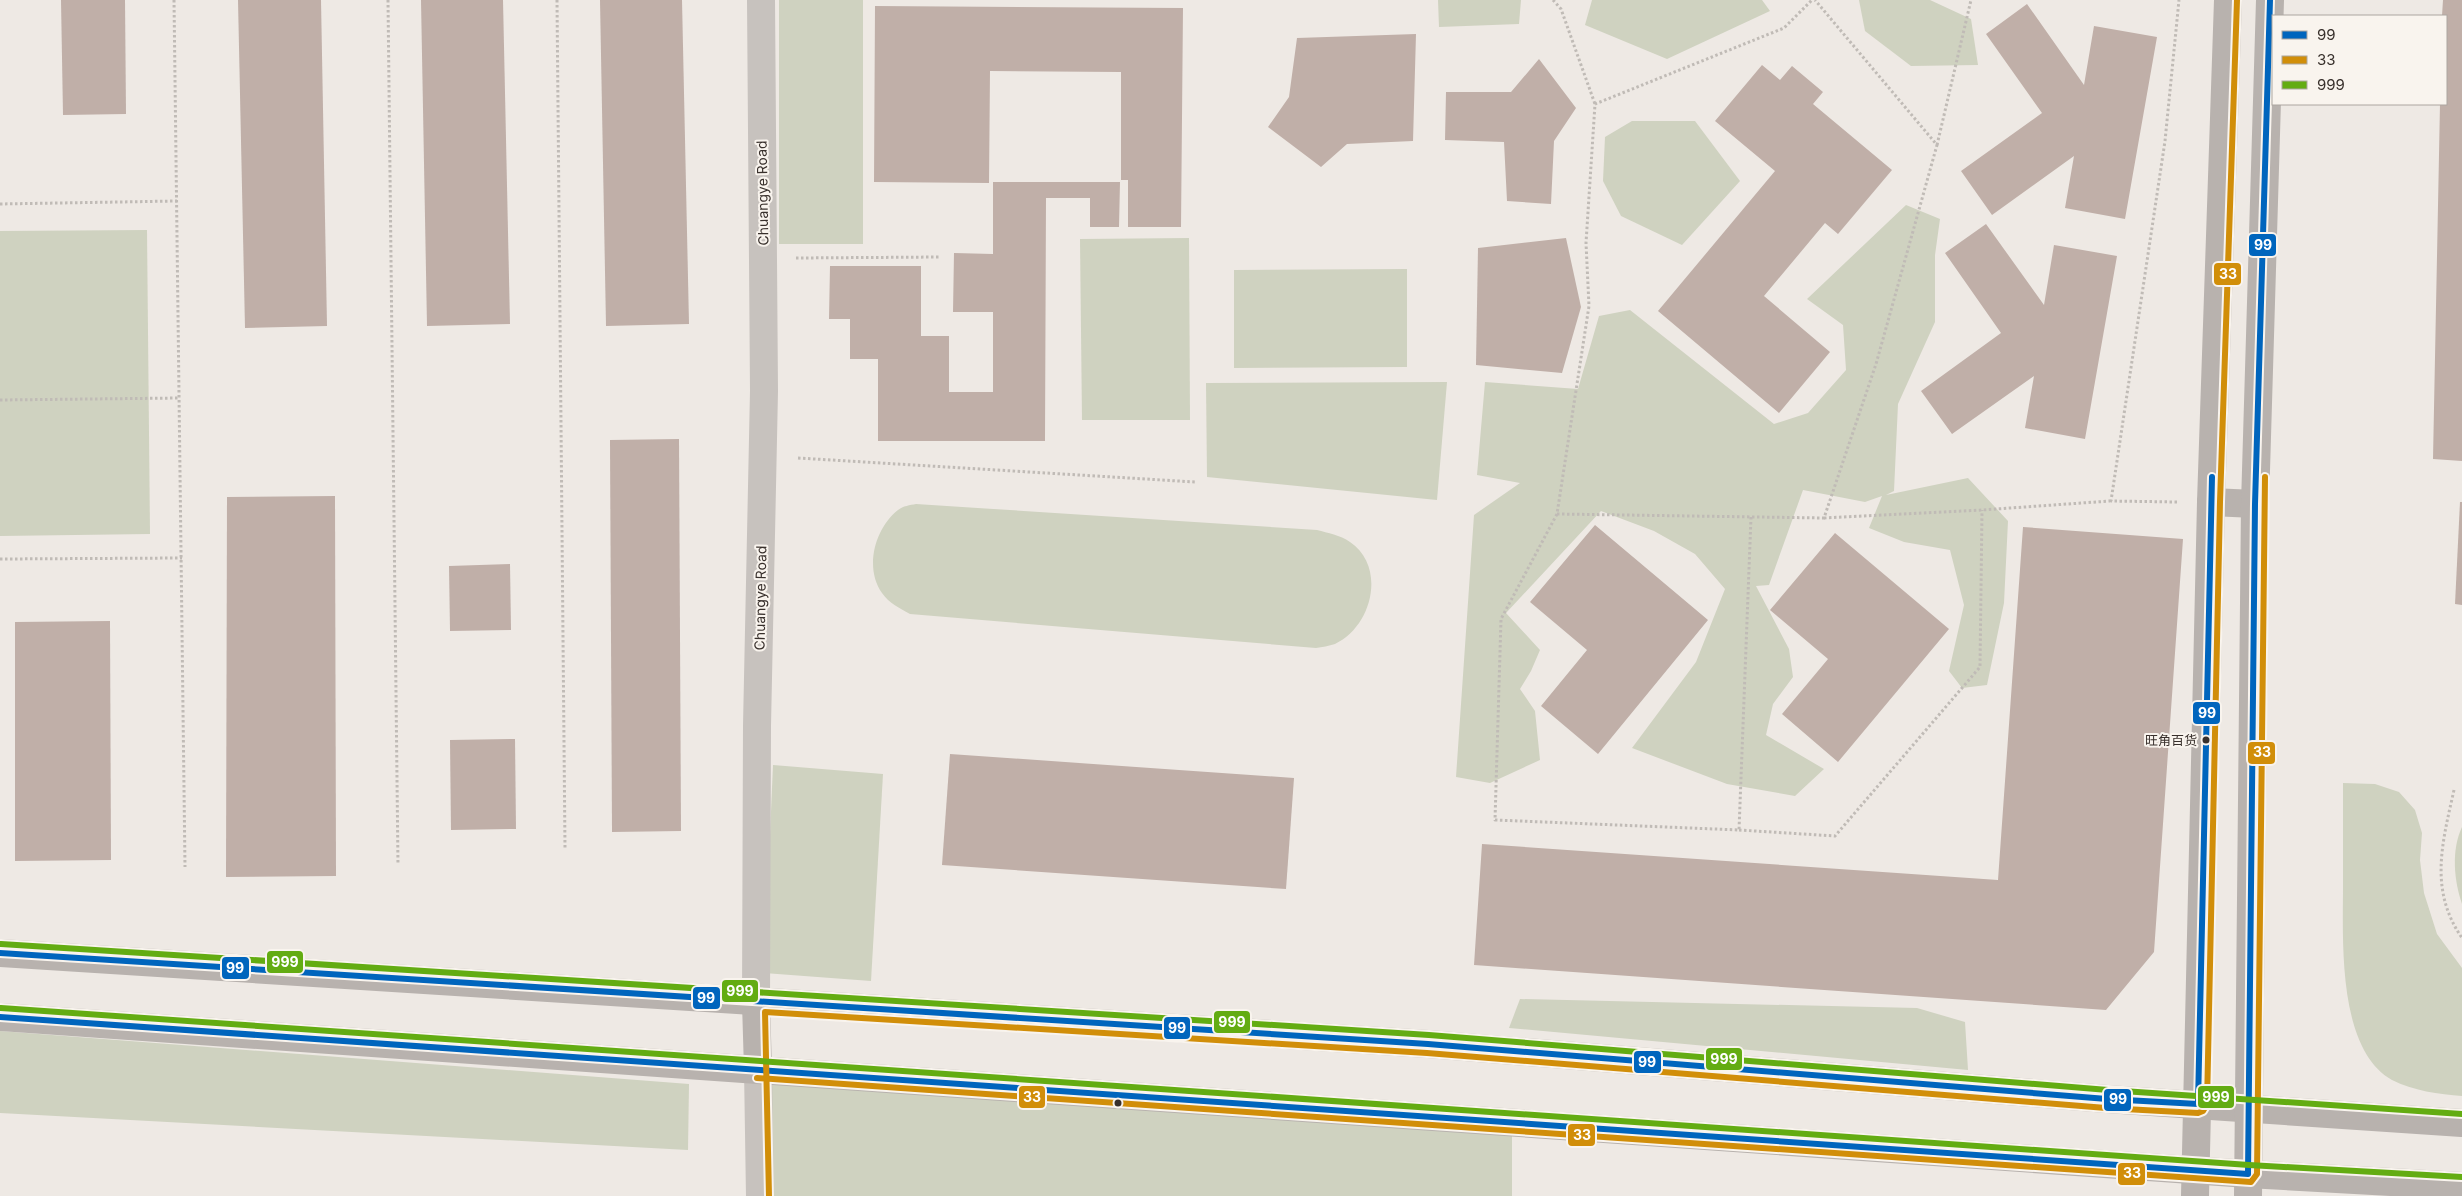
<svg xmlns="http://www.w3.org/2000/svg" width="2462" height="1196" font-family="Inter,'Noto Sans SC',sans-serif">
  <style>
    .green { fill: #cfd2c0 }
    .building { fill: #c0afa8 }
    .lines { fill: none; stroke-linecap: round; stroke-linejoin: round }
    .path { stroke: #c0bbb6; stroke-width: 3; stroke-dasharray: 2.5 2.5; stroke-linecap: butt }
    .street { stroke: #c7c2be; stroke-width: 28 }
    .secondary { stroke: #b8b2ae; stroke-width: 28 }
    .bus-1-casing { stroke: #f9f4ee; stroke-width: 10 }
    .bus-2-casing { stroke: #f9f4ee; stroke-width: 10 }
    .bus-3-casing { stroke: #f9f4ee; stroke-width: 10 }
    .bus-1 { stroke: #0065bd; stroke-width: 6 }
    .bus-2 { stroke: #d18e09; stroke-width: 6 }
    .bus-3 { stroke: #63ac12; stroke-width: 6 }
    .bus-dot { fill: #38302c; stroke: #f9f4ee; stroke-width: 2 }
    .labels { text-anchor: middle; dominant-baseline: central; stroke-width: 4; stroke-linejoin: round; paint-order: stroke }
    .bus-label { font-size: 13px; fill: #38302c; stroke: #f9f4ee; text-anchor: end }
    .street-label { font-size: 14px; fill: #38302c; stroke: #f9f4ee }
    .line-badge { stroke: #f9f4ee; stroke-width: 2 }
    .badge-label { font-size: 14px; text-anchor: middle; font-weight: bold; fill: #fff }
  </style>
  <rect width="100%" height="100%" fill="#eee9e4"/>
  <g class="green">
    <rect x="779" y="0" width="84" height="244"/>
    <path d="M1438 0H1521L1519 24 1439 27Z"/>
    <path d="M1592 0H1762L1770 11 1667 59 1585 25Z"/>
    <path d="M1859 0H1930L1971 19 1978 65 1911 66 1865 31Z"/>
    <path d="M1632 121H1695L1740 181 1682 245 1621 216 1603 181 1605 137Z"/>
    <path d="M1906 205 1940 219 1935 255V322L1898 404 1894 491 1886 495 1968 478 2008 521 2004 603 1987 685 1962 688 1949 671 1964 605 1950 550 1904 542 1869 528 1882 496 1865 502 1803 490 1769 585 1756 586 1789 649 1793 677 1773 704 1766 735 1824 769 1795 796 1727 784 1632 748 1696 662 1725 589 1695 554 1654 531 1601 511 1506 613 1540 650 1531 671 1520 689 1535 711 1540 760 1490 783 1456 777 1474 515 1520 483 1477 475 1485 382 1578 389 1599 316 1630 310 1774 424 1808 413 1846 370 1843 325 1807 299Z"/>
    <path d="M147 230 150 534 0 536V231Z"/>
    <path d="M1189 238 1190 420H1082L1080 239Z"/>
    <path d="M1407 269V367L1234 368V270Z"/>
    <path d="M1447 382 1437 500 1207 477 1206 383Z"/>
    <path d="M916 504 1317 530C1328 533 1340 535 1350 542 1387 567 1372 627 1335 644 1329 646 1322 647 1316 648L910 614C899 608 889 603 882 593 864 568 875 528 898 510 903 506 910 505 916 504Z"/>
    <path d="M773 765 883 774 871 981 764 973Z"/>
    <path d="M2343 783 2375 784 2399 792 2415 810 2422 833 2420 860 2424 893 2437 934 2462 968V1096C2439 1094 2413 1091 2392 1080 2337 1049 2343 940 2343 886 2343 852 2343 818 2343 783Z"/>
    <path d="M2462 827V904C2454 881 2451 850 2462 827Z"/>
    <path d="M1520 999 1917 1008 1965 1022 1968 1070 1509 1028Z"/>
    <path d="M0 1031 689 1084 688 1150 0 1113Z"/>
    <path d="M758 1069 1512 1122V1196H760Z"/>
  </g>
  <g class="building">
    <path d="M61 0H125L126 114 63 115Z"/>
    <path d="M238 0H321L327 326 245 328Z"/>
    <path d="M421 0H503L510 324 427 326Z"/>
    <path d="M600 0H682L689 324 606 326Z"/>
    <path d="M2443 0H2462V461L2433 459 2440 104H2446V16H2442Z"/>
    <path d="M2027 4 2084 85 2094 26 2157 37 2125 219 2065 208 2074 156 1992 215 1961 171 2042 113 1986 34Z"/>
    <path d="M875 6 1183 8 1181 227H1128V180H1121V72L990 71 989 183 874 182Z"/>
    <path d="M1416 34 1413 141 1347 144 1321 167 1268 127 1289 97 1297 38Z"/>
    <path d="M1539 59 1576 108 1554 141 1551 204 1507 201 1504 142 1445 140 1446 92H1511Z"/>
    <path d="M1762 65 1780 80 1792 66 1823 92 1813 104 1892 170 1838 234 1825 223 1764 296 1830 352 1779 413 1658 311 1775 171 1715 121Z"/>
    <path d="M993 182H1120L1119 227H1090V198H1046L1045 441H878V359H850V319H829L830 266H921V336H949V392H993V312H953L954 253 993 254Z"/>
    <path d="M1986 224 2044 305 2054 245 2117 256 2085 439 2025 428 2034 376 1952 434 1921 391 2001 333 1945 253Z"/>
    <path d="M1566 238 1581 307 1562 373 1476 365 1478 248Z"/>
    <path d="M679 439 681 831 612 832 610 440Z"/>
    <path d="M335 496 336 876 226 877 227 497Z"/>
    <path d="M2460 502H2462V605L2455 604Z"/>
    <path d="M1595 525 1708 620 1598 754 1541 706 1587 650 1530 602Z"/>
    <path d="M2023 527 2183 539 2154 952 2106 1010 1474 965 1482 844 1998 880Z"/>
    <path d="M1835 533 1949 629 1838 762 1782 714 1828 659 1770 610Z"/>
    <path d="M510 564 511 630 450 631 449 566Z"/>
    <path d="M110 621 111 860 15 861V622Z"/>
    <path d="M515 739 516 829 451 830 450 740Z"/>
    <path d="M950 754 1294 778 1286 889 942 865Z"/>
  </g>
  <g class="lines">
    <g class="path">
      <path d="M174 0 185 867"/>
      <path d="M388 0 398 865"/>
      <path d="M557 0 565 848"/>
      <path d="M1553 0 1561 9 1595 104"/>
      <path d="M1937 145 1971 0"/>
      <path d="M0 204 177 201"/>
      <path d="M796 258 941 257"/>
      <path d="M0 400 179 398"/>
      <path d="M798 458 1195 482"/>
      <path d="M2177 502 2111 501 2165 141 2179 0"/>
      <path d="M1557 514 1824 518 1876 364 1937 145 1815 0"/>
      <path d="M1751 517 1739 830 1495 820 1501 619 1557 514 1589 306 1586 243 1595 104 1784 28 1812 0"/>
      <path d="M1824 518 1982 510 2110 501"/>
      <path d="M0 559 182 558"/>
      <path d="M2454 790C2442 844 2429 890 2462 938"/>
      <path d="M1739 830 1835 836 1980 667 1982 510"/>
    </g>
    <g class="street">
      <path d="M756 1003 757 726 764 391 761 0"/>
      <path d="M758 1069 760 1196"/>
    </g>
    <g class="secondary">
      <path d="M2211 502 2255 504"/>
      <path d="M0 953 1428 1044 2107 1099 2462 1123"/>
      <path d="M756 1003 758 1069"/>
      <path d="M0 1017 2248 1174 2462 1186"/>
      <path d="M2195 1196 2211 502 2228 0"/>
      <path d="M2248 1196 2255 504 2270 0"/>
    </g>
    <defs>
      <g id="bus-1">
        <path d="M0 953 1428 1044 2107 1099 2198 1104 2212 477"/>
        <path d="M0 1017 2248 1174 2255 504 2270 0"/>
      </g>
      <g id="bus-2">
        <path d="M757 1078 2251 1182 2257 1174 2265 477"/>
        <path d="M769 1196 765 1012 1427 1053 2106 1108 2198 1113 2203 1111 2207 1104 2220 502 2237 0"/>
      </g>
      <g id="bus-3">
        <path d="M1 944 1429 1035 2108 1090 2462 1114"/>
        <path d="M1 1008 2249 1165 2462 1177"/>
      </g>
    </defs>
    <use href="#bus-1" class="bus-1-casing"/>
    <use href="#bus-2" class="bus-2-casing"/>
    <use href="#bus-3" class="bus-3-casing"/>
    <use href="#bus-1" class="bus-1"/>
    <use href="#bus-2" class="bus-2"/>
    <use href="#bus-3" class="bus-3"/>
  </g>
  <g class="bus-dot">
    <circle cx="2206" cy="740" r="4.5"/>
    <circle cx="1118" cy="1103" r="4.5"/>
  </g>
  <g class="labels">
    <g class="bus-label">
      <text x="2197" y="740">旺角百货</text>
    </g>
    <g class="street-label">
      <text transform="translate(762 193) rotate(-91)">Chuangye Road</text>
      <text transform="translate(760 598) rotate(-89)">Chuangye Road</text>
    </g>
  </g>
  <g class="line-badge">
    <rect x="2248" y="233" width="29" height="24" rx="5" fill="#0065bd"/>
    <rect x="2213" y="262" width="29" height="24" rx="5" fill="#d18e09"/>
    <rect x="2192" y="701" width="29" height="24" rx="5" fill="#0065bd"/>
    <rect x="2247" y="741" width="29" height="24" rx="5" fill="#d18e09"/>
    <rect x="266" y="950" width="38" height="24" rx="5" fill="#63ac12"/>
    <rect x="221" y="956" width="29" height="24" rx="5" fill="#0065bd"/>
    <rect x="721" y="979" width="38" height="24" rx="5" fill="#63ac12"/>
    <rect x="692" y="986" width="29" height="24" rx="5" fill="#0065bd"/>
    <rect x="1213" y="1010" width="38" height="24" rx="5" fill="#63ac12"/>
    <rect x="1163" y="1016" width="28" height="24" rx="5" fill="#0065bd"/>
    <rect x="1705" y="1047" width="38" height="24" rx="5" fill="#63ac12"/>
    <rect x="1633" y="1050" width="29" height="24" rx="5" fill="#0065bd"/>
    <rect x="1018" y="1085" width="28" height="24" rx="5" fill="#d18e09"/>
    <rect x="2197" y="1085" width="38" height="24" rx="5" fill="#63ac12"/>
    <rect x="2103" y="1088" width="29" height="24" rx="5" fill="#0065bd"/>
    <rect x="1567" y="1123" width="29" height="24" rx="5" fill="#d18e09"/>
    <rect x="2117" y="1162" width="29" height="24" rx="5" fill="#d18e09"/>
  </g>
  <g class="badge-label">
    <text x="2263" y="250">99</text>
    <text x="2228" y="279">33</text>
    <text x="2207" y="718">99</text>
    <text x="2262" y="757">33</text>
    <text x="285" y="967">999</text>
    <text x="235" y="973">99</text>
    <text x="740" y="996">999</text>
    <text x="706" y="1003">99</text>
    <text x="1232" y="1027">999</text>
    <text x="1177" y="1033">99</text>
    <text x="1724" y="1064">999</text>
    <text x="1647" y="1067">99</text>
    <text x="1032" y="1102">33</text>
    <text x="2216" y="1102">999</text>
    <text x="2118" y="1104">99</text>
    <text x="1582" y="1140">33</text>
    <text x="2132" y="1178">33</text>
  </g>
  <rect x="2272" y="15" width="175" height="90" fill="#f9f4ee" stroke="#aca6a0"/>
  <rect x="2282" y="31" width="25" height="8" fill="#0065bd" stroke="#aca6a0"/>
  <text x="2317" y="40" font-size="15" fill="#38302c">99</text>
  <rect x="2282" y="56" width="25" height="8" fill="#d18e09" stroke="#aca6a0"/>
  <text x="2317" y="65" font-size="15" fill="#38302c">33</text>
  <rect x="2282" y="81" width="25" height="8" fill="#63ac12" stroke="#aca6a0"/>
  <text x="2317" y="90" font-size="15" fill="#38302c">999</text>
</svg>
